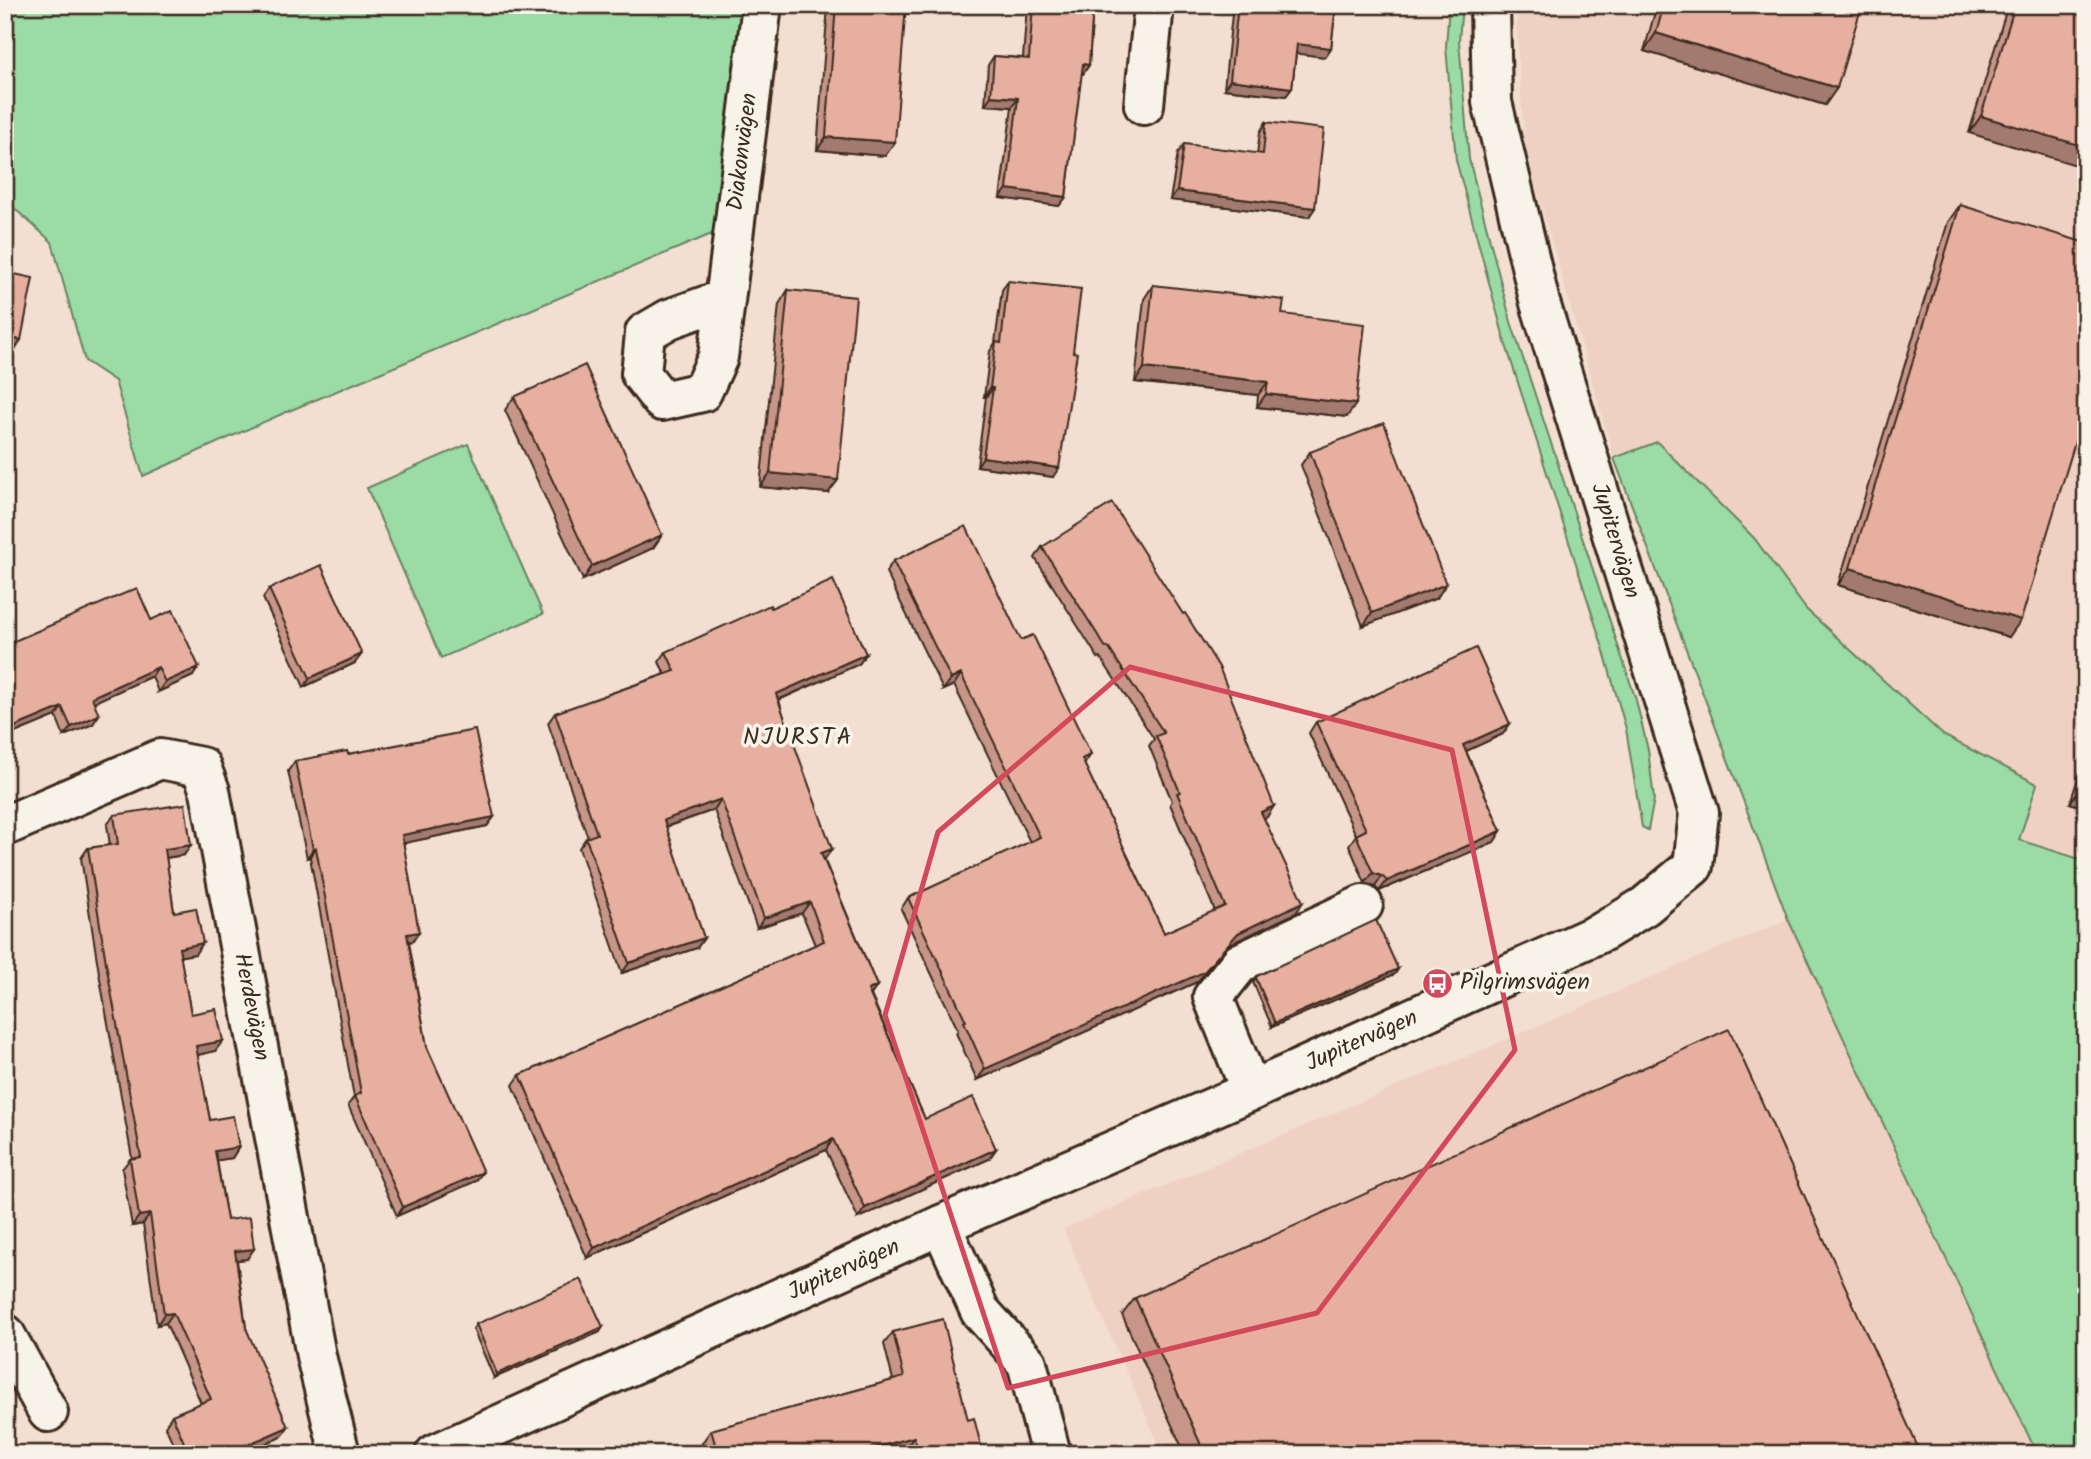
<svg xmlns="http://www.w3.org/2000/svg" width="2091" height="1459" font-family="Kalam,sans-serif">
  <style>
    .built { fill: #efd1c3 }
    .green { fill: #9bdba5; stroke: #6b8262; stroke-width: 2 }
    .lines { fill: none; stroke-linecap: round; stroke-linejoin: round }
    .minor-casing { stroke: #3b2a1e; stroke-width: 44 }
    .minor { stroke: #f7f3e8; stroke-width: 38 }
    .wall { fill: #c79689; stroke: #3b2a1e; stroke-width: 2 }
    .shaded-wall { fill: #a27a6f; stroke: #3b2a1e; stroke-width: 2 }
    .building { fill: #e7af9f; stroke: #3b2a1e; stroke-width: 2 }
    .marked { fill: none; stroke: #d1495b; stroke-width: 5; stroke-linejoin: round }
    .labels { text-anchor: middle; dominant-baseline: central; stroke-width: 7; stroke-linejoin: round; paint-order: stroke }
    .street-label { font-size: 23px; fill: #3b2a1e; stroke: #f7f3e8 }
    .poi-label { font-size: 23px; fill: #3b2a1e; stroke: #f7f3e8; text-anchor: start }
    .neighbourhood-label { font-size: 24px; letter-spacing: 2px; fill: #3b2a1e; stroke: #f7f3e8 }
  </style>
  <rect width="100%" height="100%" fill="#f2dfd2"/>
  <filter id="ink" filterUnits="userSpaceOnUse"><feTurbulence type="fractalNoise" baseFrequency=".0143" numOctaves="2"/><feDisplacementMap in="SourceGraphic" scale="14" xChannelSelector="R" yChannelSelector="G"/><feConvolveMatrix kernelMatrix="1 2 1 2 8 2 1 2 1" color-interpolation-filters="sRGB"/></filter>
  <g filter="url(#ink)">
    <g class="built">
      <path d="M1519 5H2086V861L2018 840 2037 784 1943 735 1806 609 1754 538 1657 442 1614 458 1525 150 1516 26Z"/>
      <path d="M1788 919 2037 1454H1163L1063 1229Z"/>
    </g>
    <g class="green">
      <path d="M5 5H741L714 233 284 413 143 476 115 381 85 361 52 242 5 200Z"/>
      <path d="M1449 5H1462L1459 41 1469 159 1511 322 1636 700 1648 750 1654 799 1648 830 1642 827 1626 729 1603 648 1505 342 1456 160 1446 47Z"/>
      <path d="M1657 442 1754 538 1806 609 1943 735 2037 784 2019 840 2086 861V1454H2037L1788 919 1614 458Z"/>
      <path d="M468 444 543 614 441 658 367 488Z"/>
    </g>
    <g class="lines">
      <defs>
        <g id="minor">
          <path d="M1144 105 1154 5"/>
          <path d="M725 299 669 319 645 333 641 374 662 401 702 392 718 357 762 5"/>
          <path d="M5 826 160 759 201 767 210 791 316 1356 340 1454"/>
          <path d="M1251 1091 1213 997 1240 963 1363 905"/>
          <path d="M941 1225 980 1311 1027 1363 1051 1454"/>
          <path d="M5 1334 48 1412"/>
          <path d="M435 1454 941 1225 1251 1091 1604 931 1645 906 1693 866 1699 813 1540 303 1492 102 1490 5"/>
        </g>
      </defs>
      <use href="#minor" class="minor-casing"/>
      <use href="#minor" class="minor"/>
    </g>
    <g class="wall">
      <path d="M828 5H906L885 156 817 150Z"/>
      <path d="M1027 5H1093L1089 65 1083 74H1081L1066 197 1059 206 1000 198 1012 107 985 105 988 65 994 56 1023 58Z"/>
      <path d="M1233 5H1336L1331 48 1325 57 1296 53 1292 88 1286 96 1224 89Z"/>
      <path d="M1657 5H1862L1825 105 1644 51Z"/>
      <path d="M2008 5H2086L1969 133Z"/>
      <path d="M1266 122 1309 217 1170 200 1178 153 1184 144 1257 154 1260 132Z"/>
      <path d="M1960 205 2009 637 1838 585 1948 222Z"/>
      <path d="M1008 281 1053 477 977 466 986 397H984L990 351 995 343 1002 290Z"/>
      <path d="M1153 285 1347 417 1257 407 1258 395 1135 382 1144 299Z"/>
      <path d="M788 290 838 480 828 493 760 487 779 304Z"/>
      <path d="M514 397 662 535 653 548 583 580 505 410Z"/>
      <path d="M1310 452 1437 598 1363 626 1301 465Z"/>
      <path d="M1042 547 1267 817 1264 818 1296 913 1230 944 1197 982 977 1080 956 1033 958 1030 901 909 908 898 1030 842 954 685 943 690 886 572 893 561 1021 640 1091 754 1084 764 1164 933 1215 911 1170 804 1172 801 1149 746 1154 739 1100 657 1098 658 1035 558Z"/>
      <path d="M269 589 355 663 304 687 263 598Z"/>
      <path d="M771 608 866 654 859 664 779 700 825 859H824L877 986 871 995 925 1119 996 1149 989 1159 858 1218 826 1150 587 1258 513 1085 520 1075 815 945 802 913 757 928 714 810 666 827 704 938 697 948 622 973 579 848 586 838H588L548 723 555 713 665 674 659 662 666 652Z"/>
      <path d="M151 620 193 676 158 692 152 676 94 702 93 724 64 736 56 716 5 737V645Z"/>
      <path d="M1316 722 1503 734 1466 751 1501 831 1494 842 1379 891 1375 887 1365 883 1349 845 1356 835 1309 733Z"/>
      <path d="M2086 753V808L2070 803Z"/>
      <path d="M348 754 494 817 487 826 403 843 413 941 409 942 427 1047 476 1181 397 1216 348 1105 354 1097 310 857 307 858 288 771 295 761Z"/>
      <path d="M114 815 191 845 184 855 166 858 174 912 195 954 180 956 191 1014 215 1051 197 1055 210 1120 239 1147 232 1158 217 1160 227 1220 247 1259 237 1260 246 1328 281 1437 242 1454H178L165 1426 172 1415 201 1403 166 1323 157 1325 143 1224 132 1226 122 1169 130 1159 132 1158 99 973 81 858 88 848 110 845 107 825Z"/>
      <path d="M1398 969 1395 974 1272 1027 1253 982 1257 976Z"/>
      <path d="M1135 1298 1921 1454H1185L1122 1315Z"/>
      <path d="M476 1324 600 1332 494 1378 473 1329Z"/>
      <path d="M893 1332 968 1420 983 1454H906L905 1449 889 1454H705L702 1443 711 1430 893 1380 884 1344Z"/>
    </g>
    <g class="shaded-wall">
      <path d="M1656 33 1837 88 1825 105 1644 51Z"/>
      <path d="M1297 44 1331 48 1325 57 1291 53Z"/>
      <path d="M1083 64 1089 65 1083 74 1076 73Z"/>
      <path d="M1230 80 1292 88 1286 96 1224 89Z"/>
      <path d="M991 96 1018 98 1012 107 985 105Z"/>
      <path d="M1981 116 2086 147V168L1969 133Z"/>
      <path d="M826 137 895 142 885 156 817 150Z"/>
      <path d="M1007 189 1066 197 1059 206 1000 198Z"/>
      <path d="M1177 191 1315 208 1309 217 1170 200Z"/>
      <path d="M5 337 21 340 12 354 5 352Z"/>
      <path d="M1144 368 1268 382 1258 395 1135 382Z"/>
      <path d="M990 388H993L986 397H984Z"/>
      <path d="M1266 394 1356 404 1347 417 1257 407Z"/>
      <path d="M983 457 1059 468 1053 477 977 466Z"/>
      <path d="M770 473 838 480 828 493 760 487Z"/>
      <path d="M662 535 653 548 583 580 592 566Z"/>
      <path d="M1850 568 2021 620 2009 637 1838 585Z"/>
      <path d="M1446 584 1437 598 1363 626 1372 613Z"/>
      <path d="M362 654 355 663 304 687 310 678Z"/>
      <path d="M866 654 859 664 769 704 776 694Z"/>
      <path d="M158 667 152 676 86 706 92 697Z"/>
      <path d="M199 667 193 676 158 692 165 682Z"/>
      <path d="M961 674 954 685 943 690 951 679Z"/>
      <path d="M62 707 56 716 5 737V731Z"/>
      <path d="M99 715 93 724 64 736 71 727Z"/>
      <path d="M1510 724 1503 734 1456 756 1463 745Z"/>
      <path d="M1091 754 1084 765 1082 759Z"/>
      <path d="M2082 786 2086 787V808L2070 803Z"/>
      <path d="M721 799 714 810 656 830 664 820Z"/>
      <path d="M1274 806 1267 817 1253 822 1261 812Z"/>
      <path d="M494 817 487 826 395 845 402 835Z"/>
      <path d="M1501 831 1494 842 1379 891 1387 881Z"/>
      <path d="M191 845 184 855 158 859 165 849Z"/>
      <path d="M316 848 310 857 307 858 313 849Z"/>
      <path d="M832 849 825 859 814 863 821 853Z"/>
      <path d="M1373 873 1382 876 1375 887 1365 883Z"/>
      <path d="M810 902 802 913 757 928 764 918Z"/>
      <path d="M1303 902 1296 913 1230 944 1197 982 977 1080 985 1069 1238 933Z"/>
      <path d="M419 932 413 941 401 943 407 934Z"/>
      <path d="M704 938 697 948 622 973 629 963Z"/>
      <path d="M203 943 195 954 171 958 179 948Z"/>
      <path d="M1398 969 1395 974 1272 1027 1275 1023Z"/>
      <path d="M877 986 869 997 868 990Z"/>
      <path d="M223 1041 215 1051 189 1057 196 1046Z"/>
      <path d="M833 1139 826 1150 587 1258 594 1248Z"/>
      <path d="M239 1147 232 1158 208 1162 215 1151Z"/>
      <path d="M996 1149 989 1159 858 1218 865 1208Z"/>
      <path d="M483 1172 476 1181 397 1216 403 1207Z"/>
      <path d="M150 1214 143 1224 132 1226 139 1216Z"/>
      <path d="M254 1249 247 1259 228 1261 235 1251Z"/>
      <path d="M173 1313 166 1323 157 1325 164 1314Z"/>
      <path d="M603 1327 600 1332 494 1378 497 1374Z"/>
      <path d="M288 1427 281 1437 242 1454H226Z"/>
      <path d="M914 1437 905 1449 889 1454H852Z"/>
    </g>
    <g class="building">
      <path d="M836 5H906L895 142 826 137Z"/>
      <path d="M1033 5H1093L1089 65 1083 64 1066 197 1007 189 1018 98 991 96 994 56 1029 59Z"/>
      <path d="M1238 5H1336L1331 48 1297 44 1292 88 1230 80Z"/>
      <path d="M1664 5H1862L1837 88 1656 33Z"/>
      <path d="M2015 5H2086V147L1981 116Z"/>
      <path d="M1266 122 1324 129 1315 208 1177 191 1184 144 1263 154Z"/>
      <path d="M1960 205 2086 243V406L2021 620 1850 568Z"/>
      <path d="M5 272 33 278 21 340 5 337Z"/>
      <path d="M1008 281 1081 289 1073 352 1077 353 1059 468 983 457 993 388H990L996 342 1001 343Z"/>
      <path d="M1153 285 1284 300 1282 314 1365 324 1356 404 1266 394 1268 382 1144 368Z"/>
      <path d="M788 290 856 297 838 480 770 473Z"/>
      <path d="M585 365 662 535 592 566 514 397Z"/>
      <path d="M1384 423 1446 584 1372 613 1310 452Z"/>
      <path d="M1112 503 1183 614 1185 613 1219 667 1274 806 1261 812 1303 902 1238 933 1204 972 985 1069 964 1022 966 1021 908 898 1040 837 961 674 951 679 893 561 966 526 1021 640 1033 635 1091 754 1082 759 1164 933 1225 906 1177 793 1180 792 1156 736 1164 733 1108 647 1106 648 1042 547Z"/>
      <path d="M321 565 362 654 310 678 269 589Z"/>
      <path d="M833 580 866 654 776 694 832 849 821 853 877 986 868 990 925 1119 973 1097 996 1149 865 1208 833 1139 594 1248 520 1075 824 941 810 902 764 918 721 799 664 820 704 938 629 963 586 838 597 834 555 713 675 671 666 652 770 605 771 608Z"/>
      <path d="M137 588 151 620 173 610 199 667 165 682 158 667 92 697 99 715 71 727 62 707 5 731V645Z"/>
      <path d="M1476 648 1510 724 1463 745 1501 831 1387 881 1382 876 1373 873 1356 835 1366 830 1316 722Z"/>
      <path d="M475 730 494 817 402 835 419 932 407 934 427 1047 483 1172 403 1207 355 1096 361 1093 316 848 313 849 295 761 347 751 348 754Z"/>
      <path d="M2086 774V787L2082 786Z"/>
      <path d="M185 804 191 845 165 849 174 912 196 908 203 943 179 948 191 1014 216 1009 223 1041 196 1046 210 1120 233 1116 239 1147 215 1151 227 1220 250 1217 254 1249 235 1251 246 1328 288 1427 226 1454H189L172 1415 211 1399 173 1313 164 1314 150 1214 139 1216 130 1159 141 1157 106 963 88 848 118 844 114 815Z"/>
      <path d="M1376 920 1398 969 1275 1023 1256 978 1257 976Z"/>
      <path d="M1729 1029 1921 1454H1205L1135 1298Z"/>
      <path d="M581 1279 603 1327 497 1374 476 1324Z"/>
      <path d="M943 1319 968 1420 974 1418 983 1454H919L914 1437 852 1454H718L711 1430 904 1377 893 1332Z"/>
    </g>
  </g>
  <path class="marked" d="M1130 667 1452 750 1515 1050 1317 1313 1008 1388 885 1015 938 832Z"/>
  <defs>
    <symbol id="bus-disc" viewBox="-11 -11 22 22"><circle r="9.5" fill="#d1495b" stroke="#f7f3e8"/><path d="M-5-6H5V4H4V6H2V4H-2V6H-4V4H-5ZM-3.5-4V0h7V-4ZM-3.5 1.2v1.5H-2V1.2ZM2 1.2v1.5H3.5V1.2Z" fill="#fff"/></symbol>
  </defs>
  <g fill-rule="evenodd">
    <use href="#bus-disc" x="1420" y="966" width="35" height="35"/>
  </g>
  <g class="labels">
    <g class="street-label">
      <text transform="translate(743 152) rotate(-83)">Diakonvägen</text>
      <text transform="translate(1615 541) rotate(73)">Jupitervägen</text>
      <text transform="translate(251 1007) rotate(79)">Herdevägen</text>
      <text transform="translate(1362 1041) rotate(-24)">Jupitervägen</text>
      <text transform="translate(844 1270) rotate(-24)">Jupitervägen</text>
    </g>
    <g class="poi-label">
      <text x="1460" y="983">Pilgrimsvägen</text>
    </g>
    <g class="neighbourhood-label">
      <text x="798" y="737">NJURSTA</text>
    </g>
  </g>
  <rect width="2091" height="1459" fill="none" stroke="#f7f3e8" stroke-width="28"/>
  <rect x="14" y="14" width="2063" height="1431" fill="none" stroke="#3b2a1e" stroke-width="2.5" filter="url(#ink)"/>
</svg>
